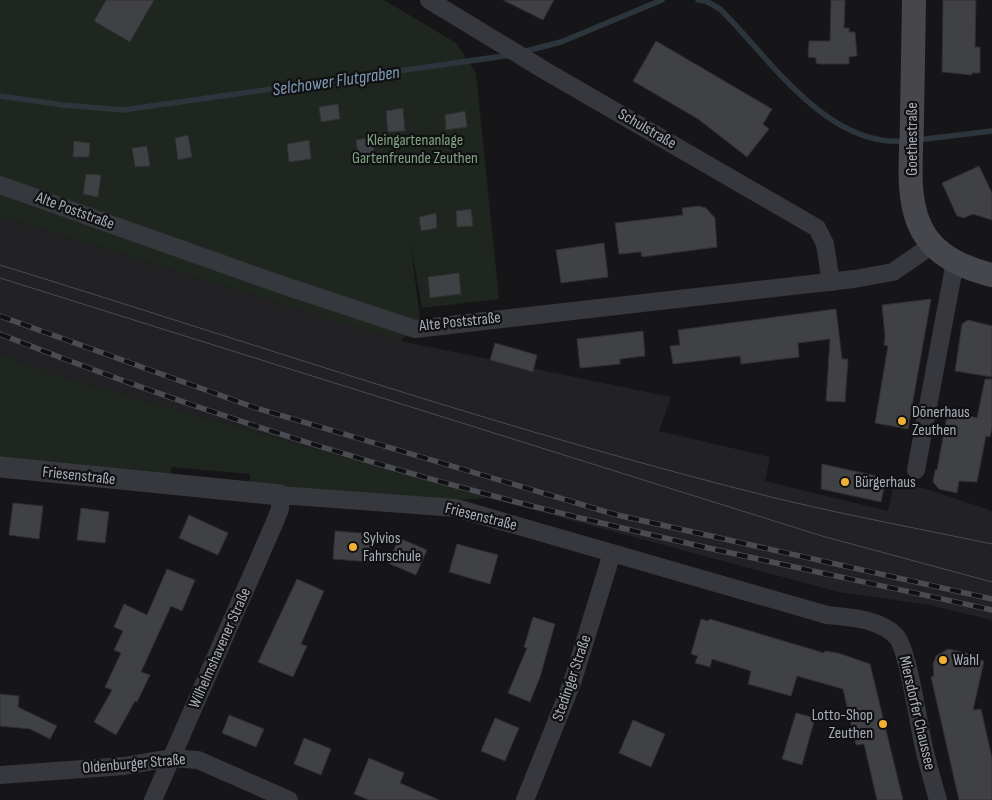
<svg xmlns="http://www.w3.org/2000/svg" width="992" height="800" font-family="'Sofia Sans Condensed',sans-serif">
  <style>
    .built { fill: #222225 }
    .green { fill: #1e261f }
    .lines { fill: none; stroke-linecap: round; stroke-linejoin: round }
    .stream { stroke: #2c353c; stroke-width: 5.5 }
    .building { fill: #404145; stroke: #303034 }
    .minor { stroke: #37383d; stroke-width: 18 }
    .tertiary { stroke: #37383d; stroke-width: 21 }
    .secondary { stroke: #45474d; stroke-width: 24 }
    .tram { stroke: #4a4c52; stroke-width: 1 }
    .rail-casing { stroke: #4a4c52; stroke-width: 5.5 }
    .rail { stroke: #111113; stroke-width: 4; stroke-dasharray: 11; stroke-linecap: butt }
    .poi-dot { fill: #f2b134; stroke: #111113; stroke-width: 2 }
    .labels { text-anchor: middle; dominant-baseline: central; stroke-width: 4.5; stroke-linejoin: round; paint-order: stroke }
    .street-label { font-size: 16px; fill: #a8adb8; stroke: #111113 }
    .park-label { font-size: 16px; fill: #7fa381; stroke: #111113 }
    .poi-label { font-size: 16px; fill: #a8adb8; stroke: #111113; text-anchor: start }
    .water-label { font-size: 18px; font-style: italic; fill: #7f9bb3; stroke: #111113 }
  </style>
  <rect width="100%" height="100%" fill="#161618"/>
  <path class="built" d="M0 216 401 341 671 397 659 431 770 457 765 481 888 511 894 482 926 489 987 509 992 512V620L929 605 839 592 488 498 42 371 0 353Z"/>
  <g class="green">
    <path d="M0 0H384L456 43 476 73 499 299 422 308 410 239 420 318 401 341 0 216Z"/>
    <path d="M0 353 42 371 488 498 457 500 250 484V474L171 467 170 477 0 458Z"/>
  </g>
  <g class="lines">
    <g class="stream">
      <path d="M698 0 706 1 720 9C769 57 826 148 906 141"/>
      <path d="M522 52 561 42 662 0"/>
      <path d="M0 96 63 105 123 110 511 55"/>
      <path d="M917 140 992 131"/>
    </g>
  </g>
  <g class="building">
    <path d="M106 0H154L130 42 94 21Z"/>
    <path d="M503 0H554L543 20Z"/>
    <path d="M831 0H845L844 28H849V32H855L857 56 849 57V64H820L816 63V58L808 57 809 41H830Z"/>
    <path d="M943 0H976L975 47H980V73H972V75L942 72Z"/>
    <path d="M656 41 772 109 763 124 769 129 747 157 698 119 633 81Z"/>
    <path d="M338 104 340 119 321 122 319 107Z"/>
    <path d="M403 108 405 131 388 132 386 111Z"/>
    <path d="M465 111 467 127 446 130 445 115Z"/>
    <path d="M188 135 192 157 178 160 175 138Z"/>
    <path d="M373 137 374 153 358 155 356 140Z"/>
    <path d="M309 140 311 159 289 162 287 144Z"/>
    <path d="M74 141 90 143 89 157H73Z"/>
    <path d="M147 146 150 166 135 167 132 148Z"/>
    <path d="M979 166 992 193V220L973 214 964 218 957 216 942 183Z"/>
    <path d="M86 174 101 175 98 197 83 194Z"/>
    <path d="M699 206 706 208 715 218 717 247 642 257 641 252 619 254 615 223 683 215 682 208Z"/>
    <path d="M471 209 473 226 457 227 456 211Z"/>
    <path d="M436 213 437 228 421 231 419 217Z"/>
    <path d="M604 243 608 277 561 283 556 250Z"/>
    <path d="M459 273 461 294 430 298 428 277Z"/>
    <path d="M931 299 908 429 875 423 888 346 884 345 885 336 882 305Z"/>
    <path d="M836 309 842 359H848L845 402 826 401 830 339 798 343 799 357 741 364 740 356 673 364 670 346 680 345 678 330Z"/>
    <path d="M968 320 992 326V377L955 371 962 324Z"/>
    <path d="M643 331 645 356 620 359V364L580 368 577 339Z"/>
    <path d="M495 343 537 355 533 372 490 360Z"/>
    <path d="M985 379H992V428L990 437 986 436 977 482 959 481 957 493 939 489 933 482 935 470H937L948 410 977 418Z"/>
    <path d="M822 464 886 478 881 502 821 489Z"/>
    <path d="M13 503 43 506 39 539 9 535Z"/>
    <path d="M81 508 109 512 105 543 77 540Z"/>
    <path d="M189 515 228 533 218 555 179 538Z"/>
    <path d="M335 531 372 534 370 562 333 559Z"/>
    <path d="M399 538 427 550 416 575 388 563Z"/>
    <path d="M457 544 498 555 490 584 449 572Z"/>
    <path d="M167 569 195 580 182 611 171 606 141 672 150 675 137 702 135 701 116 735 94 722 112 690 105 687 121 653 114 650 123 631 114 627 124 604 147 615Z"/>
    <path d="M297 579 324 591 301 644 307 646 293 677 258 662Z"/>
    <path d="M533 617 555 624 540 677 530 702 508 693 527 648 524 647Z"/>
    <path d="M701 619 708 621 710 619 824 653 825 651 838 653 870 664 903 800H877L864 744 856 745 843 689 797 676 791 696 748 684 751 671 712 659 710 667 695 663 698 656 691 654Z"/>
    <path d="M948 649 975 655 974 659 984 661 973 710 981 709 992 758V800H959L931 677 934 676 933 664 936 656Z"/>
    <path d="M0 694 19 696 18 707 57 726 50 739 30 729 0 726Z"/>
    <path d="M796 713 815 718 802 765 782 759Z"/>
    <path d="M229 715 264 729 256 747 222 733Z"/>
    <path d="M495 718 519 728 505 761 481 751Z"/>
    <path d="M633 720 665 734 651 767 619 753Z"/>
    <path d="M304 738 331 749 321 775 294 764Z"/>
    <path d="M369 758 404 773 400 783 439 800H369L354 794Z"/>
  </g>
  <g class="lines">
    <g class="minor">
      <path d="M429 0 544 70 817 228 825 244 831 282"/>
      <path d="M0 185 282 285 415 329 854 279 893 272 932 245"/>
      <path d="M916 470 955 262"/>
      <path d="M0 775 124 766 171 758 198 760 289 800"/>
      <path d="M153 800 274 524 280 509V495L456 508 827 615C849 617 880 619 896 636 908 648 919 727 924 748 928 765 933 783 938 800"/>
      <path d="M525 800 572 683 612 553"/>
    </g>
    <path class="tertiary" d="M0 467 280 495"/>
    <path class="secondary" d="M914 0C913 39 913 79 912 118 912 154 904 203 925 235 940 258 967 269 992 275"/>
    <g class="tram">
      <path d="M0 265C259 345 516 434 779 499 850 516 921 529 992 544"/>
      <path d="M0 278 822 536 992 582"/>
    </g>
    <defs>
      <g id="rail">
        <path d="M0 316 253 407 617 515 992 599"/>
        <path d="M0 334C199 413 409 478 618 527 742 557 867 582 992 610"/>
      </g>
    </defs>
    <use href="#rail" class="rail-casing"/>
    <use href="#rail" class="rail"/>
  </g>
  <g class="poi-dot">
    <circle cx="902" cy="421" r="5"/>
    <circle cx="845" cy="482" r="5"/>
    <circle cx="353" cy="547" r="5"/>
    <circle cx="943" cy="660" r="5"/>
    <circle cx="883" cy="724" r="5"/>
  </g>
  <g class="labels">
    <g class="street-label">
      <text transform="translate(647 129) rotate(30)">Schulstraße</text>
      <text transform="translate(912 139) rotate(-90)">Goethestraße</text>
      <text transform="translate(75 211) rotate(20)">Alte Poststraße</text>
      <text transform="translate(460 322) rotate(-6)">Alte Poststraße</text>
      <text transform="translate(79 476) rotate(6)">Friesenstraße</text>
      <text transform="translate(481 517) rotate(14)">Friesenstraße</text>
      <text transform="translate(220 648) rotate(-66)">Wilhelmshavener Straße</text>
      <text transform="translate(572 678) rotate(-71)">Stedinger Straße</text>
      <text transform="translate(917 713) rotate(77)">Miersdorfer Chaussee</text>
      <text transform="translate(134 764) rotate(-5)">Oldenburger Straße</text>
    </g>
    <g class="park-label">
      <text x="415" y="140">Kleingartenanlage<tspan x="415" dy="18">Gartenfreunde Zeuthen</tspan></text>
    </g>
    <g class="poi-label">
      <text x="912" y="412">Dönerhaus<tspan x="912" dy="18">Zeuthen</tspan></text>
      <text x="855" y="482">Bürgerhaus</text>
      <text x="363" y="538">Sylvios<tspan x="363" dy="18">Fahrschule</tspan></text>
      <text x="953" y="660">Wahl</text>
      <text x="873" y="715" text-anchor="end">Lotto-Shop<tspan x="873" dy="18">Zeuthen</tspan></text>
    </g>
    <g class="water-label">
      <text transform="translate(336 81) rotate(-8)">Selchower Flutgraben</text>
    </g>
  </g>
</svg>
